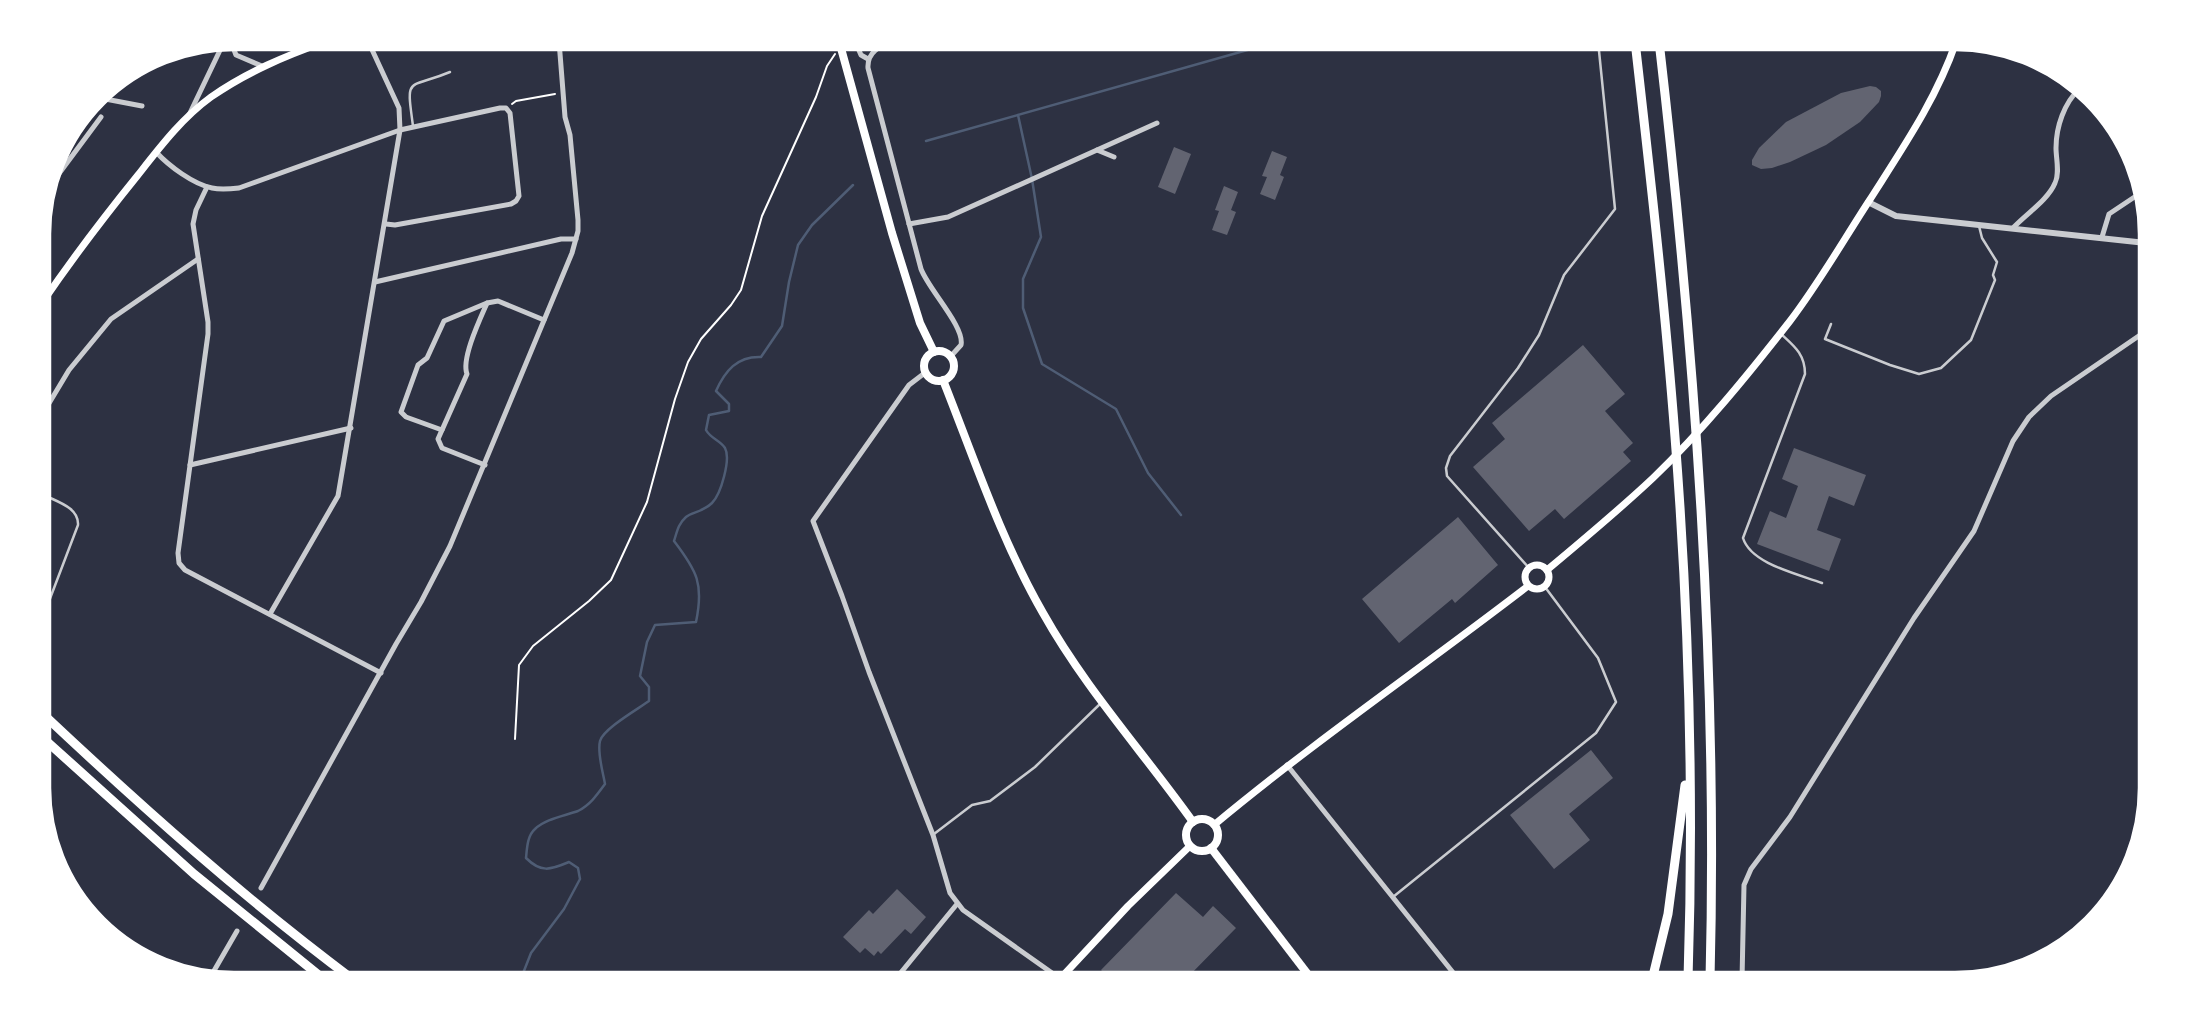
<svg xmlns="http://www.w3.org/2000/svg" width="2189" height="1022" font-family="'Nunito Sans',sans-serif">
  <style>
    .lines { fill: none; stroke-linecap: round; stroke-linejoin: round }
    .stream { stroke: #4f5d75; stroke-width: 2.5 }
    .building { fill: #626471 }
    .path { stroke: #fff; stroke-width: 2 }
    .service { stroke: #caccd0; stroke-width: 2.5 }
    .minor { stroke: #caccd0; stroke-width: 5 }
    .tertiary { stroke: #caccd0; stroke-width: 6 }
    .secondary { stroke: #fff; stroke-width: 7 }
    .primary { stroke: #fff; stroke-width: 8 }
    .motorway { stroke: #fff; stroke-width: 9 }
    .rim { fill: none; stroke: #fff; stroke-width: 2.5 }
  </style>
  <rect width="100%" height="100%" fill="#2d3142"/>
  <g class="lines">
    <g class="stream">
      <path d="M1018 115 1032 179 1041 237 1023 279V308L1042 364 1116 409 1148 473 1181 515"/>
      <path d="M926 141 1258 47 1263 41"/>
      <path d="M520 981 531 953 564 909 580 879 578 868 569 862C550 870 541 873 526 858 527 849 527 836 535 829 545 819 564 816 578 811 590 805 597 795 605 784 603 772 597 753 600 741 603 729 638 709 649 701V687L640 676 647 642 655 625 696 622C704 584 697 571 674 541 677 532 678 524 686 517 692 512 703 512 712 503 721 494 731 459 725 448 720 440 711 439 706 430L709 415 729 411V404L716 391C725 371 737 356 761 357L782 326 789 282 798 245 812 225 853 185"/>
      <path d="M558 981 562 977 565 981"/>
    </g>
  </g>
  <g class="building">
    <path d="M1870 86 1876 87 1881 91V96L1879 102 1860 122 1826 145 1790 162 1772 168 1761 169 1752 165V160L1759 148 1786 122 1841 93Z"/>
    <path d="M1174 147 1191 154 1175 194 1158 187Z"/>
    <path d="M1272 151 1287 157 1280 175 1284 177 1275 200 1260 194 1267 177 1262 176Z"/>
    <path d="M1224 186 1238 192 1231 210 1236 212 1227 235 1212 230 1219 211 1215 210Z"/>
    <path d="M1583 345 1625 394 1605 411 1633 443 1623 452 1631 461 1564 519 1555 509 1529 531 1473 467 1505 439 1492 423Z"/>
    <path d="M1794 448 1866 475 1854 506 1829 496 1817 530 1841 539 1829 571 1757 544 1770 511 1786 518 1798 486 1782 479Z"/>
    <path d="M1458 517 1498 565 1455 603 1452 599 1399 643 1362 599Z"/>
    <path d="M1591 750 1613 778 1569 814 1590 840 1554 869 1510 815Z"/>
    <path d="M897 889 926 917 911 934 905 929 881 954 878 951 874 956 865 948 860 953 843 937 869 910 873 914Z"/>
    <path d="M1176 893 1203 917 1213 906 1236 928 1184 981H1112L1101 970Z"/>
  </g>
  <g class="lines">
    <g class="path">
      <path d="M512 104 516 101 555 94"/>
      <path d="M515 739 519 665 533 646 589 601 611 580 647 502 675 399 688 362 701 339 731 305 741 290 762 216 816 97 827 66 835 54"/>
    </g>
    <g class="service">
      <path d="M413 126C406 74 407 90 450 72"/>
      <path d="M1831 324 1825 339 1890 365 1919 374 1941 368 1971 340 1995 280 1993 275 1997 262 1982 238 1979 226"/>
      <path d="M1781 334C1794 346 1805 354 1805 374L1743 538C1751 564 1798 574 1822 583"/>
      <path d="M42 494C57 502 79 507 78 525L43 617"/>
      <path d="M1529 568 1447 476 1446 468 1450 456 1518 368 1539 335 1564 275 1615 209 1598 41"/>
      <path d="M934 834 972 805 990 801 1035 767 1101 703"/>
      <path d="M1393 897 1596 733 1616 702 1598 658 1545 587"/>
    </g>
    <g class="minor">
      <path d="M855 41 861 55 868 59"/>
      <path d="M893 41C880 46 867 52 868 68L921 269C929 290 965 327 961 345L951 356"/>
      <path d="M231 42 236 55 262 66"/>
      <path d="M100 98 142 106"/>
      <path d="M189 115 223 44"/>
      <path d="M1097 150 1114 157"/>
      <path d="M156 152C169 166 193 184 212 188 221 190 230 189 239 188L400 130 500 108H506L510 113 519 196 516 201 511 204 395 225 386 224"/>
      <path d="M52 183 101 117"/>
      <path d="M207 187 196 210 193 224 208 322V334L178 553 179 563 185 570 381 673"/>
      <path d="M909 224 948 217 1157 123"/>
      <path d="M2013 228C2026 214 2048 200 2055 183 2060 173 2056 159 2056 148 2056 127 2064 103 2080 88"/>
      <path d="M2102 237 2109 214 2142 192"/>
      <path d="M375 282 561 239H576"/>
      <path d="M926 372 909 385 813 521 842 596 869 672 933 835 950 893 963 910 1062 980"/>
      <path d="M42 415 69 370 111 319 198 259"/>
      <path d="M442 430 406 417 401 412 418 365 427 358 444 321 487 303 498 301 544 320"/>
      <path d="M190 465 351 428"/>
      <path d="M485 465 442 448 438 439 467 374C461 359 480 319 487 303"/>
      <path d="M270 614 338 496 400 130 399 108 368 41"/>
      <path d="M1287 765 1459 980"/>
      <path d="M261 888 396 644 421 602 450 546 572 253 578 231V220L570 135 565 117 559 41"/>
      <path d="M211 976 237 931"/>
      <path d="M1742 980 1744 885 1751 869 1790 817 1914 618 1974 531 2013 441 2029 417 2051 396 2146 331"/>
      <path d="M894 981 957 904"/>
    </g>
    <path class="tertiary" d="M1868 202 1896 216 2146 243"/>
    <g class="secondary">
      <path d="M42 303C72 259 104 217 138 175 160 147 182 118 211 97 247 72 285 56 327 41"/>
      <circle cx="1537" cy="577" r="12"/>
      <path d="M1547 570C1583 540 1619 510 1653 478 1703 430 1747 376 1790 321 1819 283 1843 241 1869 201 1902 149 1936 100 1956 42"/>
      <path d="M1214 825C1315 741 1424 666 1528 586"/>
      <path d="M1058 981 1128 906 1190 846"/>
    </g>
    <g class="primary">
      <path d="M839 41 892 233 920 323 934 352"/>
      <circle cx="939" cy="366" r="15"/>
      <path d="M943 380C974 458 1001 540 1043 613 1085 688 1143 752 1193 822"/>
      <circle cx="1202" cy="835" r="16"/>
      <path d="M1211 848 1313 981"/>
    </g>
    <g class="motorway">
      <path d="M1635 41C1650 173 1665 305 1675 437 1689 617 1694 799 1688 980"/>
      <path d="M1659 41C1695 353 1718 666 1710 980"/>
      <path d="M43 714C143 808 245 899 355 981"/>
      <path d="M43 738 194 874 326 981"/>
      <path d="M1652 980 1668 914 1685 785"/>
    </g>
  </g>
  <path d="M0 0H2189V1022H0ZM234 50H1955A184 184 0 0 1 2139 234V788A184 184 0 0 1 1955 972H234A184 184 0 0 1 50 788V234A184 184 0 0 1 234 50Z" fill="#fff" fill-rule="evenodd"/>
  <path class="rim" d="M234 50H1955A184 184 0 0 1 2139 234V788A184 184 0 0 1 1955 972H234A184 184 0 0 1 50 788V234A184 184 0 0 1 234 50Z"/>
</svg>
